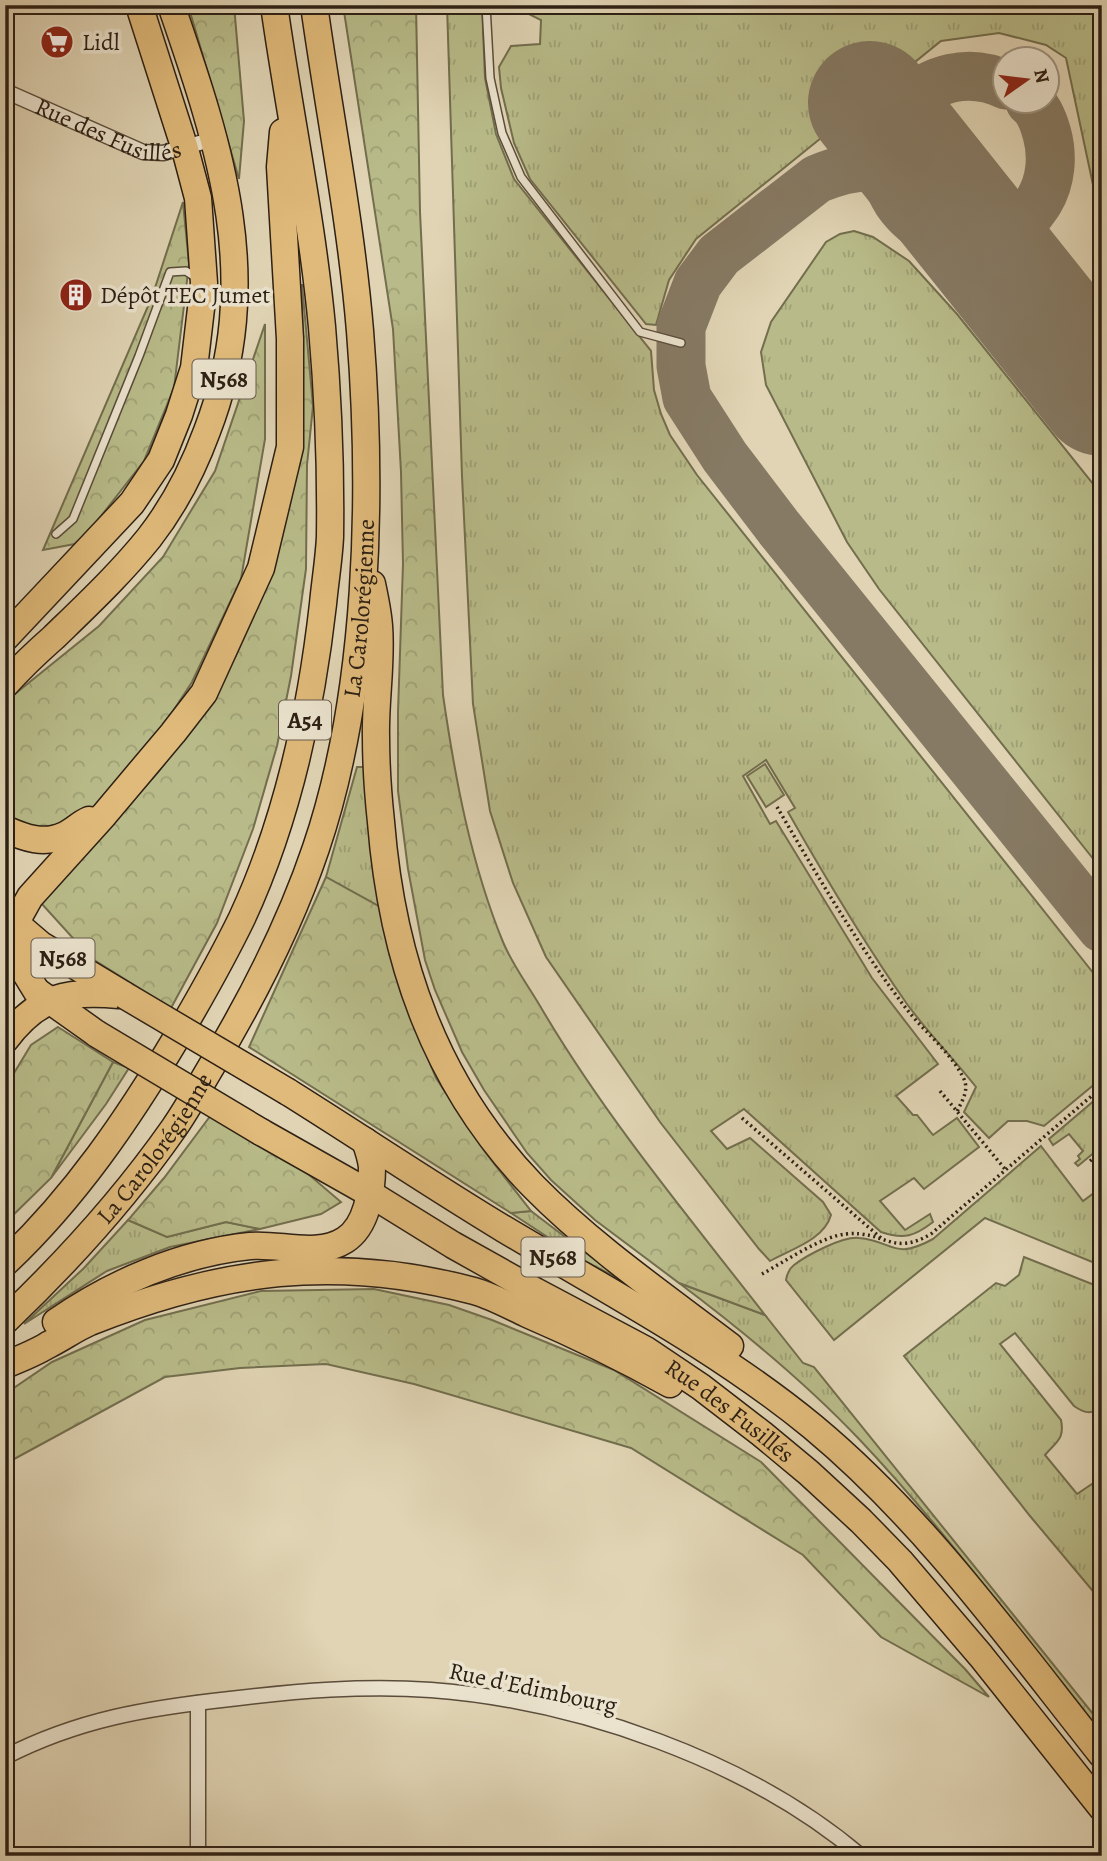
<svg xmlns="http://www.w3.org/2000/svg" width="1107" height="1861" font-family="Alegreya,serif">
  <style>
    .grass { fill: url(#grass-tufts); stroke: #726e4e; stroke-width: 2 }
    .forest { fill: url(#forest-crowns); stroke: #726e4e; stroke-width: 2 }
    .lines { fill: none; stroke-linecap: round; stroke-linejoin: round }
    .taxiway { stroke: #867a64; stroke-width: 49 }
    .runway { stroke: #867a64; stroke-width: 124 }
    .lane-casing { stroke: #5a4d3c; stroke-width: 10 }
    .street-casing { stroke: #5a4d3c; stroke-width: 17 }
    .highway-casing { stroke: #2d2014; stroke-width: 29 }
    .path { stroke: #2d2014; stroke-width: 3.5; stroke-dasharray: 2 3.5; stroke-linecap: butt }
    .lane { stroke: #ebe3ce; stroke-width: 7 }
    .street { stroke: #ebe3ce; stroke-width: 14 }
    .highway { stroke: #e0ba7a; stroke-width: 26 }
    .highway-bridge-casing { stroke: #2d2014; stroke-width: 29; stroke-linecap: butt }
    .highway-bridge { stroke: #e0ba7a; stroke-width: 26 }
    .labels { text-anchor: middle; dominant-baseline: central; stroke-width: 7; stroke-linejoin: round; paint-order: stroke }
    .shield { fill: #ebe3ce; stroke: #665a4c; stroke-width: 2 }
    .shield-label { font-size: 23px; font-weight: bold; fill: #2d2014 }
    .poi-label { font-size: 24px; fill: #2d2014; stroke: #ebe3ce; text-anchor: start }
    .street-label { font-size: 24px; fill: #2d2014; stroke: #ebe3ce }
  </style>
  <defs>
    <pattern id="grass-tufts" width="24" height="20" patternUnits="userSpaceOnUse" patternTransform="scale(1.75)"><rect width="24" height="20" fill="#b8bb89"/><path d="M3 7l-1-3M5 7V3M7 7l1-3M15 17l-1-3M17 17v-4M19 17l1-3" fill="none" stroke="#9ea075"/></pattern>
    <pattern id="forest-crowns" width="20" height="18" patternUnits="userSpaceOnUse" patternTransform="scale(1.75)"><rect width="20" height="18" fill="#b8bb89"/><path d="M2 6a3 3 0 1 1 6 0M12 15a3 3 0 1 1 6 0" fill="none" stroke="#9ea075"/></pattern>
  </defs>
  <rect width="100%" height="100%" fill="#e0d4b4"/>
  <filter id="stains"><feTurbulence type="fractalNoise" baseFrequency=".00286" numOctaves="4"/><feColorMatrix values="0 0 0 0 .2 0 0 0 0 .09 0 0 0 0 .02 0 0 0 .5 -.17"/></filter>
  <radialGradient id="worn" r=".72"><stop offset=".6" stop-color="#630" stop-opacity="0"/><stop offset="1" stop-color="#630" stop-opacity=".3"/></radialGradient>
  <g class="grass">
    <path d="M447 5H482L485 78 496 134 514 179 651 351 654 390 661 414 670 435 697 475 1102 984V1078L1044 1126 1027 1121H1008L989 1138 964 1112 976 1087C954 1059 928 1033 907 1004 864 943 825 877 788 812L795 808 766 760 743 776 770 824 776 821 872 978 938 1064 896 1096 913 1115H917L933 1135 957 1118 979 1147 924 1189 914 1178 880 1201 905 1230 930 1214 933 1222C915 1236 904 1240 881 1232L744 1109 711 1131 727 1149 750 1138 823 1202 831 1215C824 1240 791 1249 770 1261L759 1249 660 1122 546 957 513 883 490 811 473 704 462 476Z"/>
    <path d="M511 5H1102V227L1066 58 1046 45 999 33 941 41 696 239 669 280 656 325 646 324 530 179 514 143 501 88 499 67 511 46 540 44 541 20Z"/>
    <path d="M854 231 873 237 909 261 957 314 1102 495V870L879 589 847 542 766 385 761 352 771 322 826 242 840 234Z"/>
    <path d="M765 764 784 795 766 807 747 776Z"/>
    <path d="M357 767H365L382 908 326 877Z"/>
    <path d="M113 1062 129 1068 106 1104 51 1178Z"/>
    <path d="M1102 1094V1146L1078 1166 1075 1163 1080 1159 1078 1156 1083 1151 1069 1134 1053 1145 1049 1139Z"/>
    <path d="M1041 1146 1083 1201 1102 1187V1266L985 1218 834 1340 786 1280C787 1274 789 1269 794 1265 807 1255 843 1236 859 1238 894 1241 893 1261 933 1239Z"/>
    <path d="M531 1211 623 1281 581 1259 511 1213Z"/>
    <path d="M128 1220 167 1237 226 1222 260 1229 170 1247 107 1271 24 1324 84 1268Z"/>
    <path d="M1024 1257 1102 1288V1407C1091 1415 1084 1413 1074 1406L1015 1333 1000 1344 1061 1420C1065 1439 1056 1442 1045 1455L1077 1494 1092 1484 1102 1483V1602L1030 1516 904 1356 996 1283 1005 1286 1019 1275Z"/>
    <path d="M679 1283 765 1315 803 1363 814 1367 1102 1725V1735C1022 1635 947 1532 859 1439 804 1381 743 1331 679 1283Z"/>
  </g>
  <g class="forest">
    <path d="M188 5H234L244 121 239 179Z"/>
    <path d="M343 5H416L420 212 443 695C455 778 471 864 503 942 513 966 530 988 543 1011 607 1119 688 1216 765 1315L679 1283 595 1220 551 1180 527 1153 484 1090 462 1052 435 990 425 960 408 869 398 791V712L403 564 401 472 393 329Z"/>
    <path d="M183 202 189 264 174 388 144 461 80 543 43 550 152 297Z"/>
    <path d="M302 284 313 406 307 465 306 569 291 676 277 746 253 829 217 923 171 1008 91 958 41 903 159 771 200 717 236 655 260 596 303 389Z"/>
    <path d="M265 324V439L241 579 192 682 108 811C83 818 24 841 5 816V702L99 626 163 557 215 471Z"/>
    <path d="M326 877 382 908 400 990 436 1078 485 1152 531 1211 511 1213 249 1047Z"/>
    <path d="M58 1027 113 1062 51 1178 5 1223V1088L31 1045Z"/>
    <path d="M211 1115 307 1173 341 1202 321 1214 260 1229 226 1222 167 1237 128 1220 164 1178Z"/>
    <path d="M374 1289 449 1305 492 1320 614 1370 761 1462 965 1669 989 1697 881 1637 803 1555 631 1448 414 1384 326 1364 240 1368 165 1377 5 1464V1394L52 1362 145 1320 261 1291Z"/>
  </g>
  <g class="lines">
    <g class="taxiway">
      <path d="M1030 102C1039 109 1044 123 1047 134 1053 156 1051 181 1039 201 1028 219 1009 233 1010 257 1011 283 1034 306 1049 325 1064 344 1079 368 1102 377"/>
      <path d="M954 209C907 168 877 154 817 179L719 255 698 283 681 327V366L687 398 725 457 779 528 1102 928"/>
      <path d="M995 260C988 255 981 249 974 245 963 240 953 241 943 237 925 230 908 217 897 201 853 131 932 49 1006 85"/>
    </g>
    <path class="runway" d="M870 103 1102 394"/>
    <defs>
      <g id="lane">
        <path d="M486 5 490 78 502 133 521 177 640 332 681 343"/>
        <path d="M56 534 73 519 139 356 170 272 186 271 198 279"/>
        <path d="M767 1856 768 1854 770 1856"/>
      </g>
      <g id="street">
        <path id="s1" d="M5 91 143 152 163 153 214 139"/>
        <path d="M198 1703V1856"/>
        <path d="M5 1757C79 1719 148 1708 230 1699 296 1691 365 1685 431 1690 577 1701 748 1760 861 1856"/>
      </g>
      <g id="highway">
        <path d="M372 584C375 598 378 612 379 626 382 663 375 701 376 737 376 765 378 794 381 822 392 960 435 1085 533 1186 592 1246 663 1295 730 1346"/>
        <path d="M5 638 132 503 161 460 179 415 194 368 204 283 198 198 185 149 139 5"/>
        <path d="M5 685C20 668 37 652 54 637 87 605 120 574 149 538 174 506 193 469 207 431 265 281 221 149 171 5"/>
        <path d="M5 829C25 838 44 845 65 835 73 831 80 824 89 820"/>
        <path d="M7 916 41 945 124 995"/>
        <path d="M37 992 26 974 17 952 15 924 30 897 104 815 173 733 204 693 261 568 290 447V339L280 167 283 132"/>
        <path d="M38 992 97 1034"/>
        <path d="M5 1040C38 996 67 990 119 995"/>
        <path d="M288 1092C360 1137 431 1185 504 1229 609 1292 718 1349 813 1427 925 1520 1012 1642 1102 1755"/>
        <path id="s2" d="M261 1132 369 1193 453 1245 535 1291 646 1350 701 1387 762 1434 809 1473 861 1521 900 1561 981 1656 1102 1808"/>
        <path d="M5 1263C75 1197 128 1119 177 1037 200 998 222 959 242 918 287 821 311 711 323 604 325 582 329 559 330 537 331 468 328 396 322 327 312 219 289 112 274 5"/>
        <path id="s3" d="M5 1321C67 1262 125 1198 174 1128 188 1108 199 1087 211 1067 253 997 290 925 316 848 369 692 373 493 360 331 351 222 329 113 314 5"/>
        <path d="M56 1322C112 1283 181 1253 250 1246 280 1243 317 1258 345 1240 367 1226 372 1191 372 1167 371 1158 368 1149 365 1141"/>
        <path d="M5 1365C20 1359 35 1353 48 1345 62 1338 76 1328 90 1322 220 1270 336 1254 474 1291 492 1296 510 1306 527 1314 576 1335 623 1358 670 1384"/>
      </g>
    </defs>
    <use href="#lane" class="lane-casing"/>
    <use href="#street" class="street-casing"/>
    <use href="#highway" class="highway-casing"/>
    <g class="path">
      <path d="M777 807C817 875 857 944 905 1007 923 1031 949 1050 963 1077 970 1090 962 1100 957 1112"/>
      <path d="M940 1091 1005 1169"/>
      <path d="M742 1118 881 1238"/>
      <path d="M1090 1161 1102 1151"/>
      <path d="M762 1274C784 1262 822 1236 846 1234 885 1230 891 1257 931 1234L1102 1087"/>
    </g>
    <use href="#lane" class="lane"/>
    <use href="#street" class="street"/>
    <use href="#highway" class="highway"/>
    <defs>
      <g id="highway-bridge">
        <path d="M124 995 288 1092"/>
        <path d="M97 1034 261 1132"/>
      </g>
    </defs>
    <use href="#highway-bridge" class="highway-bridge-casing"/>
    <use href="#highway-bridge" class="highway-bridge"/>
  </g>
  <defs>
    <symbol id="supermarket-disc" viewBox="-11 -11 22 22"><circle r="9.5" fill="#8f2418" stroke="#ebe3ce"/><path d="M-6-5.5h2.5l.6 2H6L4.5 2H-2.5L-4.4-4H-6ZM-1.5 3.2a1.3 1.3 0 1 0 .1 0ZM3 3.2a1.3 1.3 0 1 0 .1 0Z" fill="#fff"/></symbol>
    <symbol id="building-disc" viewBox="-11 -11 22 22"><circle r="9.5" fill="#8f2418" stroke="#ebe3ce"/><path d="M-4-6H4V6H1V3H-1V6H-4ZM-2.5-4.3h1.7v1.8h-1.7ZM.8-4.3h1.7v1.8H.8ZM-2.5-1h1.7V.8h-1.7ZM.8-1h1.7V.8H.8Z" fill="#fff"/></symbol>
  </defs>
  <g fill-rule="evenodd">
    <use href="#supermarket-disc" x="38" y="23" width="38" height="38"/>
    <use href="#building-disc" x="57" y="276" width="38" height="38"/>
  </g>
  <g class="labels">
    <g class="shield">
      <rect x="192.5" y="359.5" width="63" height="39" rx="5"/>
      <rect x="279" y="700.5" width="52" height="39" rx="5"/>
      <rect x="31.5" y="938.5" width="63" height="39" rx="5"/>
      <rect x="521.5" y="1237.5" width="63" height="39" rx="5"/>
    </g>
    <g class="shield-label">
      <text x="224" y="379">N568</text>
      <text x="305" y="720">A54</text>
      <text x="63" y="958">N568</text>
      <text x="553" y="1257">N568</text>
    </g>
    <g class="poi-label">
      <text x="82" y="42">Lidl</text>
      <text x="100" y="295">Dépôt TEC Jumet</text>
    </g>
    <g class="street-label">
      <text stroke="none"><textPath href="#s1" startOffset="112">Rue des Fusillés</textPath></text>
      <text stroke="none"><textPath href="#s3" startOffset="816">La Carolorégienne</textPath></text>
      <text stroke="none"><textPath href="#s3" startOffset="229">La Carolorégienne</textPath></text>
      <text stroke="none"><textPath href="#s2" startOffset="546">Rue des Fusillés</textPath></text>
      <text transform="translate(533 1688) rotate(12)">Rue d'Edimbourg</text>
    </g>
  </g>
  <rect width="1107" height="1861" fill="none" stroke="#e0d4b4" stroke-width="28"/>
  <rect x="7" y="7" width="1093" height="1847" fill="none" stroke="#2d2014" stroke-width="3.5"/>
  <rect x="14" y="14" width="1079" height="1833" fill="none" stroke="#2d2014" stroke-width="2"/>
  <g transform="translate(1026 80) rotate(76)"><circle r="33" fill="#ebe3ce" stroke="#9f9584" stroke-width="2"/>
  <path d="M0-5L12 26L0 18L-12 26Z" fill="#8f2418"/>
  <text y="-10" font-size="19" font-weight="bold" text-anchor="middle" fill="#2d2014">N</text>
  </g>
  <rect width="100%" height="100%" filter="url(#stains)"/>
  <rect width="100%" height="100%" fill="url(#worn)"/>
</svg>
